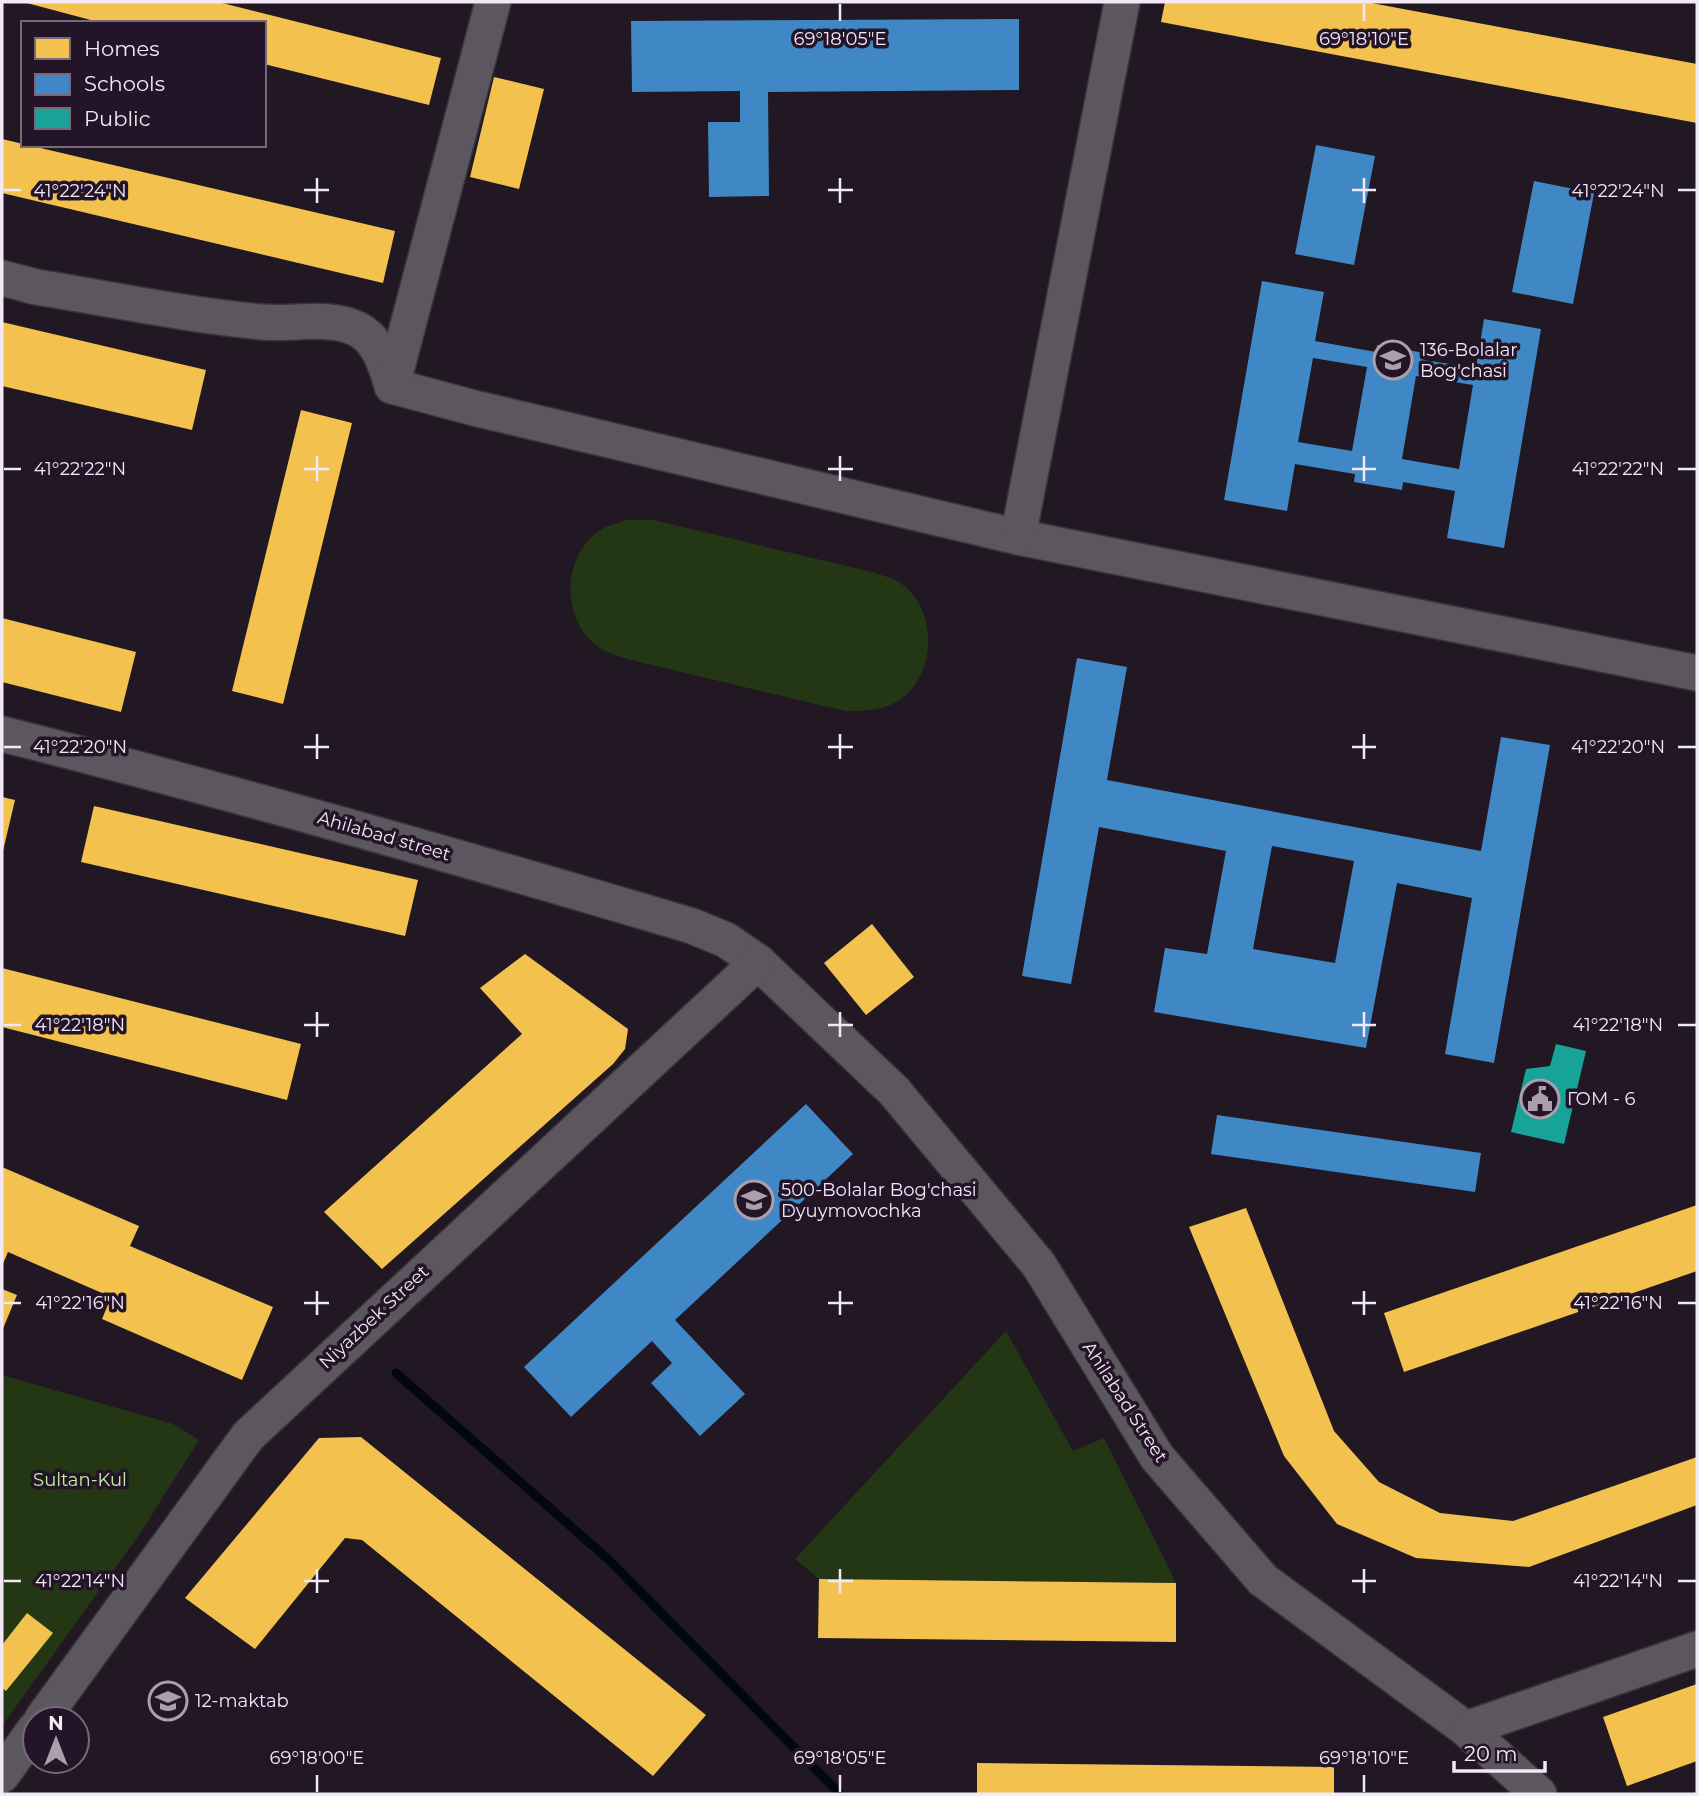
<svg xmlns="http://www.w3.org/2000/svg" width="1699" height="1796" font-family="Montserrat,sans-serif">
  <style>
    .green { fill: #243715 }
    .homes { fill: #f2c14e }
    .schools { fill: #3f88c5; fill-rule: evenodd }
    .public { fill: #17a398 }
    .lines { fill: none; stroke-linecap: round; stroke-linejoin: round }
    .stream { stroke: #030810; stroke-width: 9 }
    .minor-casing { stroke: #38323a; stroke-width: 38 }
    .minor { stroke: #5c565f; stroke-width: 35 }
    .ticks { fill: none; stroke: #f3e8f6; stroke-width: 2.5 }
    .labels { text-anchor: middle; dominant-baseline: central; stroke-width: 7; stroke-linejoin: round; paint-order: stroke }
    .poi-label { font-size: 18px; fill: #f3e8f6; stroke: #241428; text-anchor: start }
    .street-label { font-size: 18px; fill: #f3e8f6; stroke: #241428 }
    .park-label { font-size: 18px; fill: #c0f1a0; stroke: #241428 }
    .ticks-label { font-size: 18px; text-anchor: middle; fill: #f3e8f6; stroke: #241428; stroke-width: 7; stroke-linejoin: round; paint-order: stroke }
  </style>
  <rect width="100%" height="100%" fill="#211824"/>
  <g class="green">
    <path d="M627 520H653L872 572C880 575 890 577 897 581 939 606 938 675 898 701 882 711 863 711 845 711L627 659C619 656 609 653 602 649 560 624 560 555 602 529 609 525 619 523 627 520Z"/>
    <path d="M1006 1331 1073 1451 1104 1438 1176 1583 819 1579 795 1559Z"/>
    <path d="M2 1375 173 1424 199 1440 141 1532 2 1726Z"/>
  </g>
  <g class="homes">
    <path d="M23 2H218L441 58 429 105 264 64V23H102Z"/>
    <path d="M1165 2H1366L1697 64V123L1161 22Z"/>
    <path d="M494 77 544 89 519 189 470 177Z"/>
    <path d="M2 139 395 231 383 283 2 193Z"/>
    <path d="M2 322 206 370 192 430 2 386Z"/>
    <path d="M301 410 352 423 283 704 232 691Z"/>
    <path d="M2 618 136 652 121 712 2 682Z"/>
    <path d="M2 797 15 800 3 851H2Z"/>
    <path d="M94 806 418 880 405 936 81 862Z"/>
    <path d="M872 924 914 977 866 1015 824 963Z"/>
    <path d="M525 954 628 1029 625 1049 613 1064 382 1269 324 1212 522 1034 480 988Z"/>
    <path d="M2 968 301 1044 287 1100 2 1027Z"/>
    <path d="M2 1167 139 1226 130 1246 273 1307 242 1380 102 1319 111 1297 8 1252 2 1266Z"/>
    <path d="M1697 1205V1271L1404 1372 1384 1313Z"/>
    <path d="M1246 1208 1334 1431 1379 1482 1440 1513 1513 1521 1697 1457V1505L1529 1567 1416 1558 1337 1524 1284 1456 1189 1227Z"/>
    <path d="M2 1289 17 1295 2 1331Z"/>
    <path d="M361 1437 706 1715 653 1776 362 1540 345 1538 255 1649 185 1598 319 1438Z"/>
    <path d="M819 1579 1176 1583V1642L818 1638Z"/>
    <path d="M27 1613 53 1633 6 1691 2 1688V1645Z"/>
    <path d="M1697 1684V1761L1627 1786 1603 1717Z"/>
    <path d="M977 1763 1334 1767V1794H977Z"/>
  </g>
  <g class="schools">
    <path d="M1019 19V90L768 92 769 196 709 197 708 122H740V91L632 92 631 21Z"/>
    <path d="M1316 145 1375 156 1354 265 1295 254Z"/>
    <path d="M1534 181 1594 193 1573 304 1512 292Z"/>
    <path d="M1262 281 1324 292 1315 341 1376 352 1377 345 1425 353 1424 360 1476 368 1484 319 1541 329 1504 548 1447 538 1455 491 1403 482 1402 490 1354 482 1355 474 1295 464 1287 511 1224 500ZM1313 358 1367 367 1352 451 1298 442ZM1416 376 1473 385 1459 469 1402 459Z"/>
    <path d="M1077 658 1127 667 1107 780 1481 851 1501 737 1550 745 1494 1063 1445 1054 1472 898 1397 883 1366 1048 1154 1012 1165 948 1207 954 1226 851 1099 827 1071 984 1022 976ZM1272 846 1354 861 1335 963 1253 949Z"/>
    <path d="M806 1104 853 1154 675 1320 745 1394 700 1436 651 1383 672 1363 652 1341 571 1417 524 1367Z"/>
    <path d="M1217 1115 1481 1153 1475 1192 1211 1154Z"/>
  </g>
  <path class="public" d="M1556 1044 1586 1051 1564 1144 1511 1132 1526 1069 1550 1066Z"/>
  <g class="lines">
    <path class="stream" d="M396 1373 608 1559 840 1794"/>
    <defs>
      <g id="minor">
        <path d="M2 278 36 287C111 299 187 315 262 322 292 325 330 315 357 329 378 339 386 365 392 386L474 408 1018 537 1697 673"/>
        <path d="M392 386 493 2"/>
        <path d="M1018 537 1122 2"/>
        <path d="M2 734C233 792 463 858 692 926L726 940 758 962 894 1091 1039 1265 1157 1457 1263 1580 1466 1729 1539 1794"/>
        <path d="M42 1719 248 1436 758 962"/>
        <path d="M1466 1729 1697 1649"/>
        <path d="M2 1775 35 1729"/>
      </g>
    </defs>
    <use href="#minor" class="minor-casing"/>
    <use href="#minor" class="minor"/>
  </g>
  <path class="ticks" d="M840 4V21M1364 4V21M317 178V203M840 178V203M1364 178V203M4 190H21M304 190H329M828 190H853M1352 190H1376M1678 190H1696M317 456V481M840 456V481M1364 456V481M4 469H21M304 469H329M828 469H853M1352 469H1376M1678 469H1696M317 734V759M840 734V759M1364 734V759M4 747H21M304 747H329M828 747H853M1352 747H1376M1678 747H1696M317 1012V1037M840 1012V1037M1364 1012V1037M4 1025H21M304 1025H329M828 1025H853M1352 1025H1376M1678 1025H1696M317 1291V1315M840 1291V1315M1364 1291V1315M4 1303H21M304 1303H329M828 1303H853M1352 1303H1376M1678 1303H1696M317 1569V1593M840 1569V1593M1364 1569V1593M4 1581H21M304 1581H329M828 1581H853M1352 1581H1376M1678 1581H1696M317 1775V1792M840 1775V1792M1364 1775V1792"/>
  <defs>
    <symbol id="school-ring" viewBox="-11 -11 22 22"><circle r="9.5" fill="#241428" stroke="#aa9fac" stroke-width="1.5"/><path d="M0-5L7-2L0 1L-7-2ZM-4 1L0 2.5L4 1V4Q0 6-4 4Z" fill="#aa9fac"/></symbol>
    <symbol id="civic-ring" viewBox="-11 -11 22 22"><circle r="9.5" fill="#241428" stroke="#aa9fac" stroke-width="1.5"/><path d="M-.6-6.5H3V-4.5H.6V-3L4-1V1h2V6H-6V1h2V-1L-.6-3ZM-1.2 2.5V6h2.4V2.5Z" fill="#aa9fac"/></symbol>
  </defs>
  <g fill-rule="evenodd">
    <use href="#school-ring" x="1371" y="338" width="44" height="44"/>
    <use href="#civic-ring" x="1518" y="1077" width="44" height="44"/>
    <use href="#school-ring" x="732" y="1178" width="44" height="44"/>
    <use href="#school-ring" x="146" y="1679" width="44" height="44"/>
  </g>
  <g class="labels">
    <g class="poi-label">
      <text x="1420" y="350">136-Bolalar<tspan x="1420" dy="21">Bog'chasi</tspan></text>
      <text x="1567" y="1099">ГОМ - 6</text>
      <text x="781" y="1190">500-Bolalar Bog'chasi<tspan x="781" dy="21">Dyuymovochka</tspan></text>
      <text x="195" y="1701">12-maktab</text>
    </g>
    <g class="street-label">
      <text transform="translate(384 836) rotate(16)">Ahilabad street</text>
      <text transform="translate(374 1317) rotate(-43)">Niyazbek Street</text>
      <text transform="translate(1125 1402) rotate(57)">Ahilabad Street</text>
    </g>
    <g class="park-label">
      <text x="80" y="1480">Sultan-Kul</text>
    </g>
  </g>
  <g class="ticks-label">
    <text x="840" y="45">69°18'05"E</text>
    <text x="1364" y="45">69°18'10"E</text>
    <text x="80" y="197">41°22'24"N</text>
    <text x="1618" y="197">41°22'24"N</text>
    <text x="80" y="475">41°22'22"N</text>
    <text x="1618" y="475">41°22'22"N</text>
    <text x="80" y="753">41°22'20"N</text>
    <text x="1618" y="753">41°22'20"N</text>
    <text x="80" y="1031">41°22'18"N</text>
    <text x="1618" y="1031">41°22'18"N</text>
    <text x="80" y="1309">41°22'16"N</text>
    <text x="1618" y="1309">41°22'16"N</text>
    <text x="80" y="1587">41°22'14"N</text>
    <text x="1618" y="1587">41°22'14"N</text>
    <text x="317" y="1764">69°18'00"E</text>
    <text x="840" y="1764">69°18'05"E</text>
    <text x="1364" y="1764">69°18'10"E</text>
  </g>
  <rect width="1699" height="1796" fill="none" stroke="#f3e8f6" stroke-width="7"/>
  <rect x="21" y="21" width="245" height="126" fill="#241428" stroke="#77697a" stroke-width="2"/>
  <rect x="35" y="38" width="35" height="21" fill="#f2c14e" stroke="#77697a" stroke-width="2"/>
  <text x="84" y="56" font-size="21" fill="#f3e8f6">Homes</text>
  <rect x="35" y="74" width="35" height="21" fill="#3f88c5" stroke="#77697a" stroke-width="2"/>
  <text x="84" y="91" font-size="21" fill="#f3e8f6">Schools</text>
  <rect x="35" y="108" width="35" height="21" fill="#17a398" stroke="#77697a" stroke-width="2"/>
  <text x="84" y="126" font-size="21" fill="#f3e8f6">Public</text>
  <g transform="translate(56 1740)"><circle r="33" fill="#241428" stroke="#77697a" stroke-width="2"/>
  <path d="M0-5L12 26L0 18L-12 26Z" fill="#aa9fac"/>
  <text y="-10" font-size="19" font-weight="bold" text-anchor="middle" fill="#f3e8f6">N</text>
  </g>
  <path d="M1454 1761v10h91v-10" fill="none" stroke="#f3e8f6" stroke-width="3.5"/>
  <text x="1464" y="1761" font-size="21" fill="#f3e8f6" stroke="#241428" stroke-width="5" paint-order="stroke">20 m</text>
</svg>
